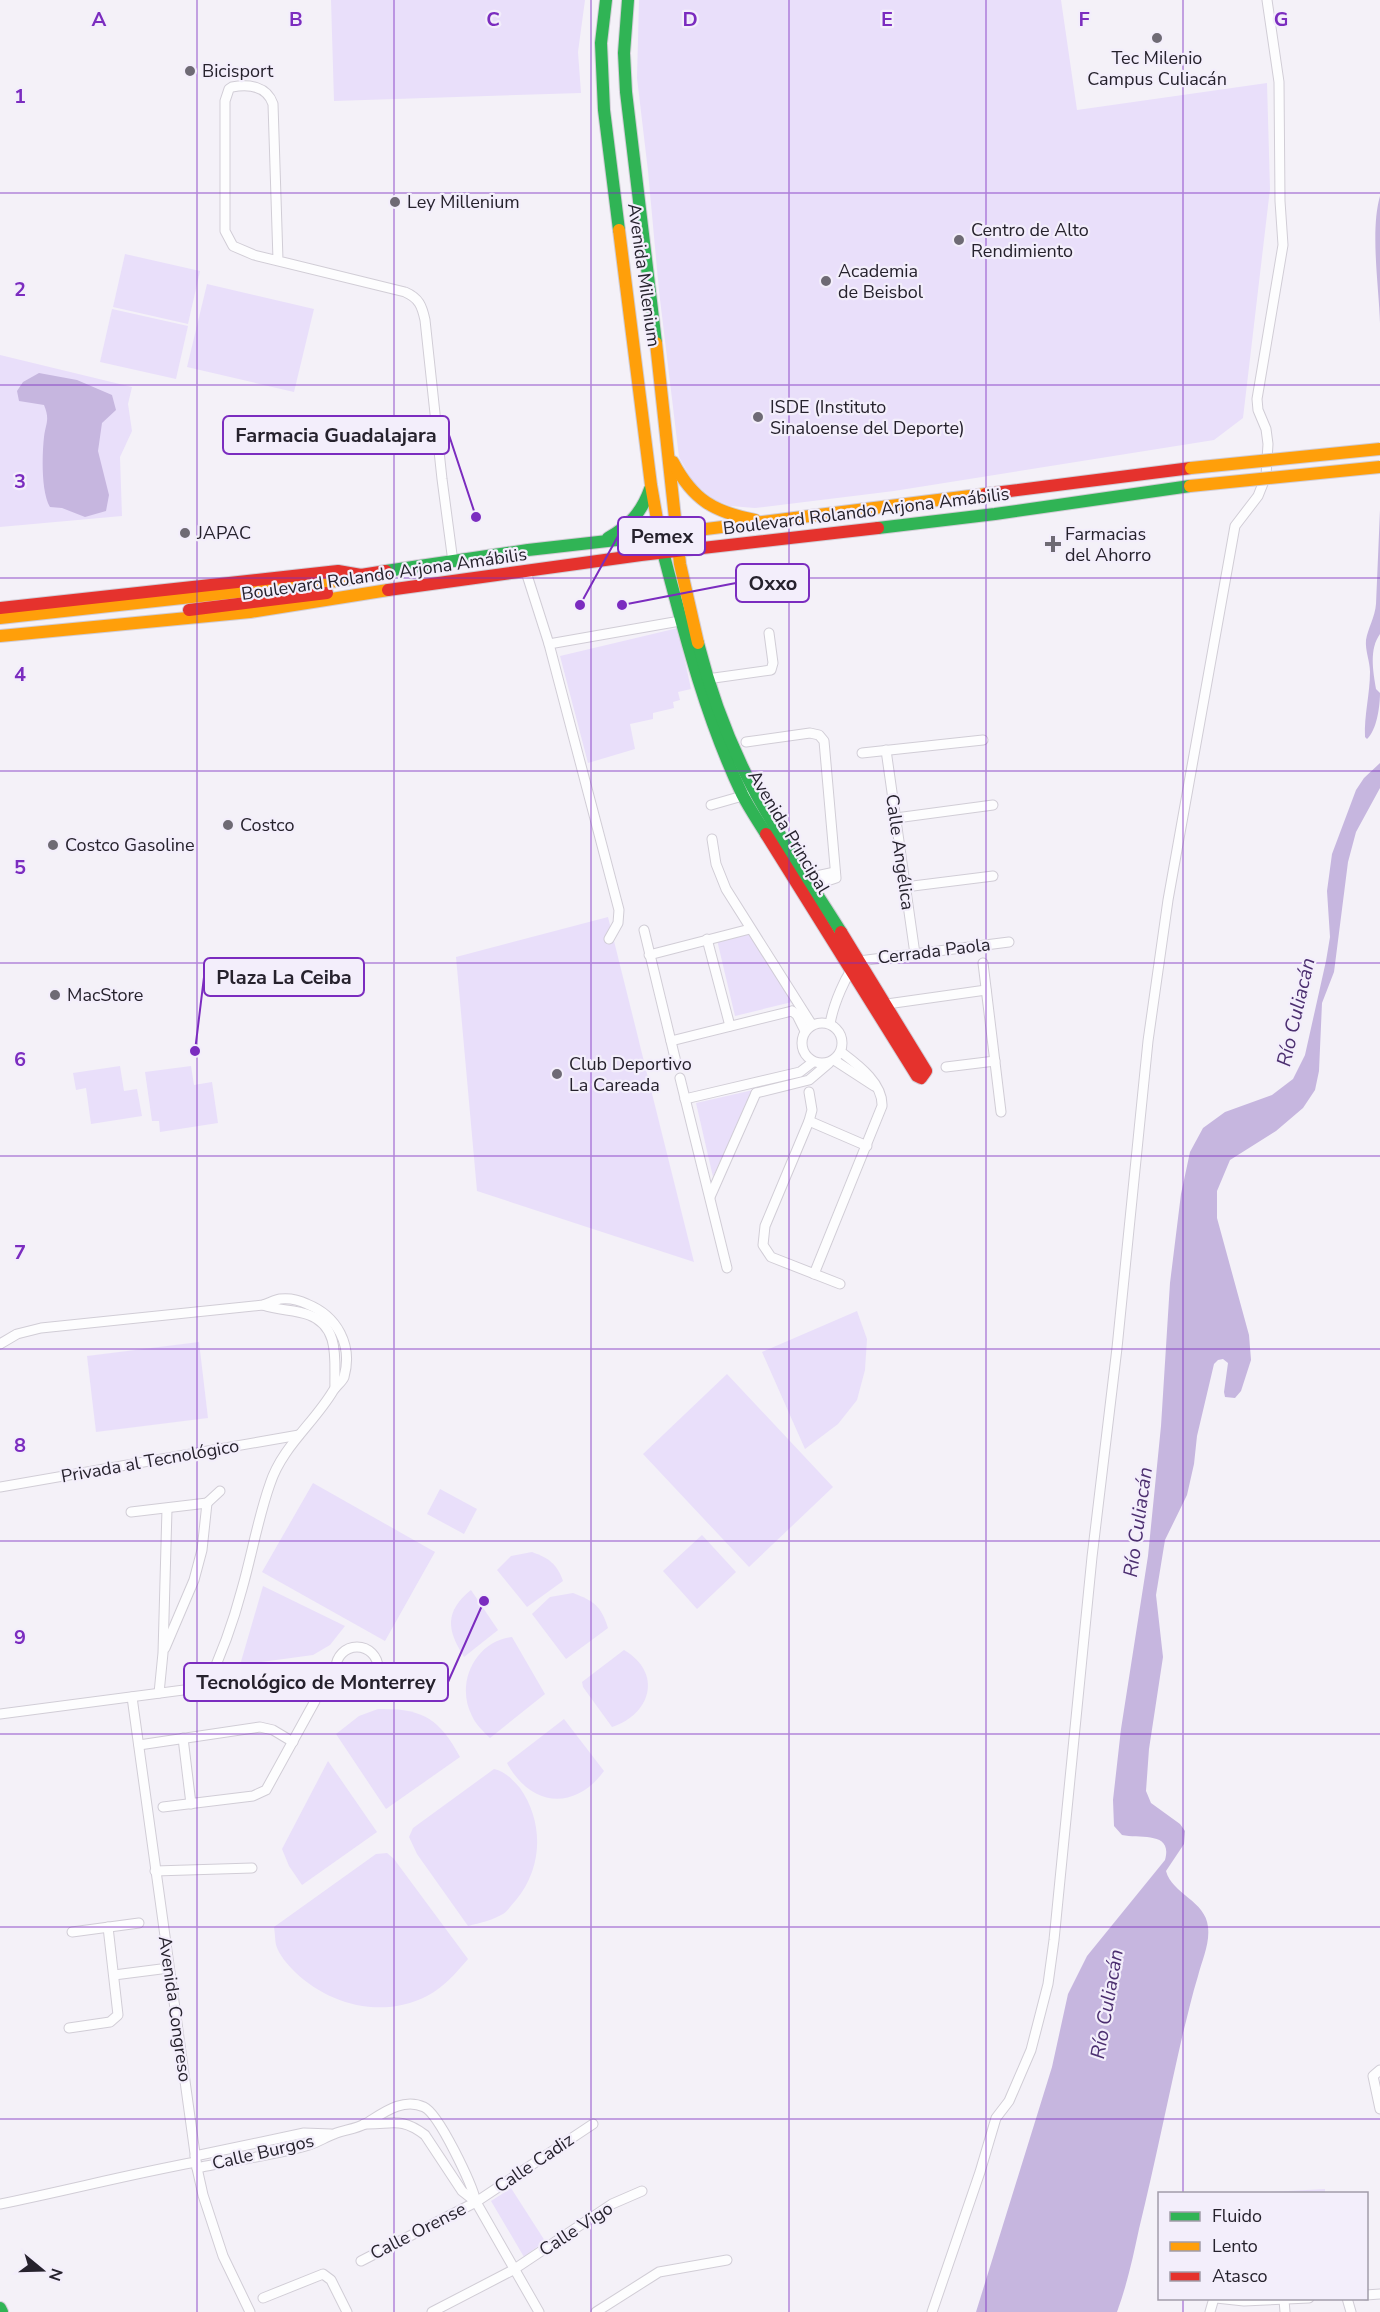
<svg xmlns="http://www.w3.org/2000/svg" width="1380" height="2312" font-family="'Nunito Sans',sans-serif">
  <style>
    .green { fill: #e9dffa }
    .water { fill: #c6b6df }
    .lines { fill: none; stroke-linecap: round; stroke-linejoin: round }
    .street-casing { stroke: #d1cdd6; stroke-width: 11 }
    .fast-casing { stroke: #d1cdd6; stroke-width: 14 }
    .slow-casing { stroke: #d1cdd6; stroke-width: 14 }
    .jam-casing { stroke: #d1cdd6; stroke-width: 14 }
    .street { stroke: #fdfdfe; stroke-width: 9 }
    .fast { stroke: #30b455; stroke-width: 12 }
    .slow { stroke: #ff9f0a; stroke-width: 12 }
    .jam { stroke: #e5322d; stroke-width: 12 }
    .slow-bridge-casing { stroke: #d1cdd6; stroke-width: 14; stroke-linecap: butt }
    .slow-bridge { stroke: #ff9f0a; stroke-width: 12 }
    .grid { fill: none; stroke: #7b2cbf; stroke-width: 1.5; stroke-opacity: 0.55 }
    .poi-dot { fill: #6e6a74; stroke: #f3eefb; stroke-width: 2 }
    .labels { text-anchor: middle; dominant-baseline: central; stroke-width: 4.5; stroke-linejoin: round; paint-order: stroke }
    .poi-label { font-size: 18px; fill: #26222d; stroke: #f3eefb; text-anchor: start }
    .street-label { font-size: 18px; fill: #26222d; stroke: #f3eefb }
    .water-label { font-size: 20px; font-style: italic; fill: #4c2f70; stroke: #f3eefb }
    .grid-label { font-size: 20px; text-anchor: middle; font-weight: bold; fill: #7b2cbf; stroke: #f3eefb; stroke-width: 4.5; stroke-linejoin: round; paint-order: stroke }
    .leader { fill: none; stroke: #7b2cbf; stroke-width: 2 }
    .callout-dot { fill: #7b2cbf; stroke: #f3eefb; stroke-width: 2 }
    .callout { fill: #f3eefb; stroke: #7b2cbf; stroke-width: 2 }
    .callout-label { font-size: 20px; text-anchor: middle; font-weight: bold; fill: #26222d }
  </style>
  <rect width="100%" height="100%" fill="#f4f1f8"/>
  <g class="green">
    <path d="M331 0H585L578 52 581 93 334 101Z"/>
    <path d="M639 0H1061L1077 110 1267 83 1270 189 1243 418 1214 440 894 491 755 508 730 506 713 499 693 482 679 457 659 291 648 171 637 78Z"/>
    <path d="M125 254 200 271 188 324 113 307Z"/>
    <path d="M207 284 314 309 294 392 187 367Z"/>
    <path d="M112 309 188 326 176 379 100 362Z"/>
    <path d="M0 355 132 387 128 404 132 431 120 457 122 516 0 527Z"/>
    <path d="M678 628 691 689 678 692 680 700 673 702 674 708 653 713V719L630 724 635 749 588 763 560 656Z"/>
    <path d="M608 917 694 1262 477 1191 456 957Z"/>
    <path d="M751 931 792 1002 735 1016 717 940Z"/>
    <path d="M120 1066 124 1091 137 1089 142 1116 91 1124 86 1088 76 1090 73 1073Z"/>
    <path d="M191 1066 194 1085 212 1082 218 1123 160 1132 159 1121H152L145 1072Z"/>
    <path d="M753 1090 713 1177 696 1103Z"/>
    <path d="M857 1311 867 1339 865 1370 857 1400 838 1424 805 1449 762 1352Z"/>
    <path d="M199 1342 208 1418 96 1432 87 1356Z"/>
    <path d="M727 1374 833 1487 749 1567 643 1454Z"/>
    <path d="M313 1483 435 1552 385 1641 262 1572Z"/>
    <path d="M440 1489 477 1509 464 1534 427 1514Z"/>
    <path d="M702 1535 736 1572 697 1609 663 1571Z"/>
    <path d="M532 1552C549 1558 557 1564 563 1581L527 1607 497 1570 511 1556Z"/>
    <path d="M263 1586 345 1626 330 1645 313 1655 240 1665Z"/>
    <path d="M471 1590 498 1630 464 1657C447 1630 444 1612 471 1590Z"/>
    <path d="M573 1593C594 1601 601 1606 608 1628L566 1659 532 1614 550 1597Z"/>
    <path d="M512 1637 545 1694 490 1738C483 1731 476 1725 472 1716 455 1684 475 1641 512 1637Z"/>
    <path d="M624 1650C663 1673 651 1714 612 1727L583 1687 582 1682Z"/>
    <path d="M378 1709C422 1708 439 1718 460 1757L386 1809 336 1734 359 1716Z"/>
    <path d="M564 1719 604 1771C574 1812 530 1806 507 1763Z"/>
    <path d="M328 1761 377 1832 302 1885 289 1866 282 1849Z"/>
    <path d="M494 1769C505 1771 513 1780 520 1788 544 1822 543 1868 516 1900 512 1904 508 1911 503 1914 493 1920 480 1923 468 1926L417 1854 409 1837 413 1828Z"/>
    <path d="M387 1853 394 1859 468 1959C455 1974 444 1987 427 1996 383 2019 329 2005 295 1972 288 1965 279 1955 276 1945 275 1940 275 1933 274 1927L376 1854Z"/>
    <path d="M511 2188 545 2241 524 2257 491 2201Z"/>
    <path d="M1325 2189V2193H1253Z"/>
  </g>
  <g class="water">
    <path d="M1380 196V323C1379 287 1370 231 1380 196Z"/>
    <path d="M39 373 77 380 112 395 116 410 102 423 98 451 109 495 106 511 85 517 62 508 50 507C41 492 42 455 44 437 46 422 50 420 44 405L19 401 17 391 23 382Z"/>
    <path d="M1380 510V634C1369 649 1373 671 1376 689L1380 693C1380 706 1377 730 1367 739L1365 737C1364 715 1370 694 1370 672 1370 661 1365 651 1366 640 1368 628 1375 617 1376 604Z"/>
    <path d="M1380 763V788L1356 832 1348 862 1334 972 1322 1003 1319 1071 1315 1090 1303 1108 1276 1131 1230 1160 1217 1191V1218L1249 1335 1251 1360 1241 1391 1235 1398 1225 1397 1224 1392 1228 1363 1223 1359 1218 1360 1214 1364 1197 1436 1194 1464 1187 1495 1165 1540 1156 1595 1163 1657 1149 1749 1146 1791 1151 1803 1180 1824 1185 1831 1184 1844 1166 1871C1172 1894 1206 1901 1208 1927 1210 1944 1202 1960 1198 1976 1192 1995 1188 2014 1183 2033 1168 2098 1155 2164 1139 2229 1133 2257 1127 2285 1117 2312H976L1052 2067 1068 1994 1087 1956 1165 1860C1173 1831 1141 1839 1122 1835L1114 1826 1113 1800 1121 1729 1148 1556 1161 1426 1170 1283 1181 1194 1190 1152 1203 1128 1225 1112 1272 1095 1293 1079 1305 1055 1326 961 1330 937 1327 891 1332 854 1356 790 1364 778Z"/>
  </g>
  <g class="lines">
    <defs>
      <g id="street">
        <path d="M278 260 273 104C267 86 249 84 232 87L229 89 225 101V231L233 246 254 255 405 292C419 298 422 306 425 320L442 479 453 562"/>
        <path d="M526 572 549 644 619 910 618 923 609 939"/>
        <path d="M549 644 680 621"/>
        <path d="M707 679 771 670 773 663 769 633"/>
        <path d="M746 742 810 733 819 735 824 741 836 878 812 886"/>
        <path d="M886 750 915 954"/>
        <path d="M862 753 983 740"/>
        <path d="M711 805 746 795"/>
        <path d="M896 818 993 805"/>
        <path d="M712 839 716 864 726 889 812 1025"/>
        <path d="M807 878 835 872"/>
        <path d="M905 887 993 876"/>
        <path d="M644 930 676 1062"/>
        <path d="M707 939 730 1026"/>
        <path d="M649 955 750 929"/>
        <path d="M983 963 1001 1112"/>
        <path d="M880 1005 986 990"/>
        <path d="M792 1011 797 1015 805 1031"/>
        <circle cx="822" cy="1043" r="20"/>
        <path d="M830 1024C833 1006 846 972 859 961L1009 942"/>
        <path d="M671 1041 792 1011"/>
        <path d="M834 1060 874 1086"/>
        <path d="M946 1067 995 1061"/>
        <path d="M680 1078 727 1268"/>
        <path d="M809 1092 812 1110 809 1121 765 1226 763 1245 771 1257 840 1284"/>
        <path d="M756 1093 809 1080 829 1063"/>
        <path d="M685 1099 800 1072 813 1062"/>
        <path d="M809 1121 867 1146"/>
        <path d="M710 1197 756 1093"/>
        <path d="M814 1274 882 1106C883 1083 858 1065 841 1052"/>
        <path d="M263 1305C280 1311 294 1309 309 1315 341 1327 334 1362 335 1388"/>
        <path d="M0 1344 17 1334 41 1328 263 1305C269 1303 275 1300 280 1299 289 1298 299 1300 307 1304 337 1316 353 1345 344 1377 342 1382 336 1386 333 1391 314 1423 282 1447 270 1484 258 1518 252 1554 242 1589 233 1623 221 1656 206 1687"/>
        <path d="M0 1487 299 1435"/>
        <path d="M207 1503 220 1491"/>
        <path d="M131 1512 207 1503"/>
        <circle cx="357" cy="1668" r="21"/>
        <path d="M165 1648 194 1580 202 1550 207 1503"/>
        <path d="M159 1693 163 1653 167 1509"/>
        <path d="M132 1697 197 2168 203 2195 223 2256 250 2312"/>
        <path d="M0 1714 336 1670"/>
        <path d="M183 1738 191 1804"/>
        <path d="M139 1745 260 1727 273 1730 293 1742"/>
        <path d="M163 1807 253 1796 266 1790 315 1701 314 1697"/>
        <path d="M155 1871 252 1868"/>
        <path d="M72 1932 139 1923"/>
        <path d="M114 1975 169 1968"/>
        <path d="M69 2028 110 2022 118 2015 108 1927"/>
        <path d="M1380 2070 1373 2076 1380 2109"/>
        <path d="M364 2124C392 2125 400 2116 425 2135L462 2191 476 2202"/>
        <path d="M195 2156 304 2133 331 2134"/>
        <path d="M197 2168C233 2160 273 2156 309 2145 318 2142 326 2137 334 2134 344 2130 355 2129 365 2124 382 2114 402 2097 424 2107 439 2114 472 2184 476 2202L539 2312"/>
        <path d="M0 2204C65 2191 130 2174 196 2162"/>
        <path d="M361 2261 476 2202 593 2124"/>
        <path d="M1366 2295 1380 2294"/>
        <path d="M263 2298 323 2274 331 2280 347 2312"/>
        <path d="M1216 2298 1244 2301 1309 2298"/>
        <path d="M1347 2298 1351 2312"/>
        <path d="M1284 2300 1285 2312"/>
        <path d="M432 2312 513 2270 612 2204 642 2191"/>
        <path d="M596 2312 659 2272 727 2260"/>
        <path d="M932 2312 980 2172 996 2118 1009 2101 1031 2050 1048 1984 1054 1940 1092 1557 1117 1348 1148 1041 1168 900 1235 526 1258 496 1266 476 1268 444 1266 429 1258 410 1257 399 1283 245 1280 201 1279 82 1267 0"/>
        <path d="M1210 2312 1214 2298"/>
      </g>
      <g id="fast">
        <path d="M606 0 601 43 604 110 619 230"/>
        <path d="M628 0 624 53 626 92 656 343"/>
        <path d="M878 528 995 514 1190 486"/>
        <path d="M608 538C629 526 642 512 650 489"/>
        <path d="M662 548C684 632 705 716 742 794 749 808 758 821 766 834"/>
        <path d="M386 571 528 550 634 538"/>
        <path d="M698 643C711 694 730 745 755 792 781 840 812 886 841 932"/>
        <path d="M0 2308 2 2312"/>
      </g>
      <g id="slow">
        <path d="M619 230 651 485 662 548"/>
        <path d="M656 343 680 564 698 643"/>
        <path d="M673 462C693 500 714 512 755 520"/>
        <path d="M634 538 986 494"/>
        <path d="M0 618 346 580 359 576"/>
        <path d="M0 636 250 612 388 590"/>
      </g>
      <g id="jam">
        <path d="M986 494 1191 468"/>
        <path d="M388 590 641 555 878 528"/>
        <path d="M0 608 338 571 361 575 386 571"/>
        <path d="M189 610 327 593"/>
        <path d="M766 834 917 1076 921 1078 926 1071 841 932"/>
      </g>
    </defs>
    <use href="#street" class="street-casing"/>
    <use href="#fast" class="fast-casing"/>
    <use href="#slow" class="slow-casing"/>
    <use href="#jam" class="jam-casing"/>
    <use href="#street" class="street"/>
    <use href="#fast" class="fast"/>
    <use href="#slow" class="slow"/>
    <use href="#jam" class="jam"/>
    <defs>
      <g id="slow-bridge">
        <path d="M1191 468 1380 449"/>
        <path d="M1190 486 1380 467"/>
      </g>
    </defs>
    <use href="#slow-bridge" class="slow-bridge-casing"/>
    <use href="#slow-bridge" class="slow-bridge"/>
  </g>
  <path class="grid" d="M197 0V2312M394 0V2312M591 0V2312M789 0V2312M986 0V2312M1183 0V2194M0 193H1380M0 385H1380M0 578H1380M0 771H1380M0 963H1380M0 1156H1380M0 1349H1380M0 1541H1380M0 1734H1380M0 1927H1380M0 2119H1380M1183 2298V2312"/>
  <g class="poi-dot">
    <circle cx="1157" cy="38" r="6"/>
    <circle cx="190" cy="71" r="6"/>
    <circle cx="395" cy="202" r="6"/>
    <circle cx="959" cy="240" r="6"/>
    <circle cx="826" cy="281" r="6"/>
    <circle cx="758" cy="417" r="6"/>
    <circle cx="185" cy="533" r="6"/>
    <path d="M1050 535h6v6h6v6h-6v6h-6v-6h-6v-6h6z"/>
    <circle cx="228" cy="825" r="6"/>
    <circle cx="53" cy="845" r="6"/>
    <circle cx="55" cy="995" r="6"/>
    <circle cx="557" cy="1074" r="6"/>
  </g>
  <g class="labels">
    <g class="poi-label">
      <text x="1157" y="58" text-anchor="middle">Tec Milenio<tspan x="1157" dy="21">Campus Culiacán</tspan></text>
      <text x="202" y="71">Bicisport</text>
      <text x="407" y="202">Ley Millenium</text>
      <text x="971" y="230">Centro de Alto<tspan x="971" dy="21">Rendimiento</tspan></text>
      <text x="838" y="271">Academia<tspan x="838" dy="21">de Beisbol</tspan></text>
      <text x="770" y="407">ISDE (Instituto<tspan x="770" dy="21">Sinaloense del Deporte)</tspan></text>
      <text x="197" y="533">JAPAC</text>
      <text x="1065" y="534">Farmacias<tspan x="1065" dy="21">del Ahorro</tspan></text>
      <text x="240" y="825">Costco</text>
      <text x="65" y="845">Costco Gasoline</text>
      <text x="67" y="995">MacStore</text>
      <text x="569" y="1064">Club Deportivo<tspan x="569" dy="21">La Careada</tspan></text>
    </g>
    <g class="street-label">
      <text transform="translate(644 275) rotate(82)">Avenida Milenium</text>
      <text transform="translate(866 511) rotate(-7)">Boulevard Rolando Arjona Amábilis</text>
      <text transform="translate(384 574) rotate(-8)">Boulevard Rolando Arjona Amábilis</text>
      <text transform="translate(789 832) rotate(59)">Avenida Principal</text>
      <text transform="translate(900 852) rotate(82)">Calle Angélica</text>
      <text transform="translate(934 951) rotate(-7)">Cerrada Paola</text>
      <text transform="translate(150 1461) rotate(-10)">Privada al Tecnológico</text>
      <text transform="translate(175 2009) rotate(82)">Avenida Congreso</text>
      <text transform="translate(263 2152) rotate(-13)">Calle Burgos</text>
      <text transform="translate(534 2163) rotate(-34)">Calle Cadiz</text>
      <text transform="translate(576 2229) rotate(-33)">Calle Vigo</text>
      <text transform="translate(418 2231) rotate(-27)">Calle Orense</text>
    </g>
    <g class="water-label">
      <text transform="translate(1296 1012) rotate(-77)">Río Culiacán</text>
      <text transform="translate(1138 1522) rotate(-82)">Río Culiacán</text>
      <text transform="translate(1107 2004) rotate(-80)">Río Culiacán</text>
    </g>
  </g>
  <g class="grid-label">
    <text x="99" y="26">A</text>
    <text x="296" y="26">B</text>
    <text x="493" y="26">C</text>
    <text x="690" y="26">D</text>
    <text x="887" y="26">E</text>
    <text x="1084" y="26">F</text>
    <text x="1281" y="26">G</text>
    <text x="20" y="103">1</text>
    <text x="20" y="296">2</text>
    <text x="20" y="488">3</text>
    <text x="20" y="681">4</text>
    <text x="20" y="874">5</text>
    <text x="20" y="1066">6</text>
    <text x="20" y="1259">7</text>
    <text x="20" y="1452">8</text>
    <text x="20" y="1644">9</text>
  </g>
  <path class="leader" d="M476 517L449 435M580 605L618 536M622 605L736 583M195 1051L204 977M484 1601L448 1682"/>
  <g class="callout-dot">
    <circle cx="476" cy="517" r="6"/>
    <circle cx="580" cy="605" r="6"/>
    <circle cx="622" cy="605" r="6"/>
    <circle cx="195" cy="1051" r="6"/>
    <circle cx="484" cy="1601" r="6"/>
  </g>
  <g class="callout">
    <rect x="223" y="416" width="226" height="38" rx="6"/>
    <rect x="618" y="517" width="87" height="38" rx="6"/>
    <rect x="736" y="564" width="73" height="38" rx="6"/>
    <rect x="204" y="958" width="160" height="38" rx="6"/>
    <rect x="184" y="1663" width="264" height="38" rx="6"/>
  </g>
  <g class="callout-label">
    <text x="336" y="442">Farmacia Guadalajara</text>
    <text x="662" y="543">Pemex</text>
    <text x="773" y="590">Oxxo</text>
    <text x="284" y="984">Plaza La Ceiba</text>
    <text x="316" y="1689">Tecnológico de Monterrey</text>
  </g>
  <rect x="1158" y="2192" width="210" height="108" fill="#f3eefb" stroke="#a19ca9" stroke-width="1.5"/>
  <rect x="1170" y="2212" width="30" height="9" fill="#30b455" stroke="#a19ca9" stroke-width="1.5"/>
  <text x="1212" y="2222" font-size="18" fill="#26222d">Fluido</text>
  <rect x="1170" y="2242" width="30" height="9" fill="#ff9f0a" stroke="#a19ca9" stroke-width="1.5"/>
  <text x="1212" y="2252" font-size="18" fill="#26222d">Lento</text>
  <rect x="1170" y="2272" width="30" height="9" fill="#e5322d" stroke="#a19ca9" stroke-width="1.5"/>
  <text x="1212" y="2282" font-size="18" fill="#26222d">Atasco</text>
  <g transform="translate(42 2270) rotate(109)" stroke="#f3eefb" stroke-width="4.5" paint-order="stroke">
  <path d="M0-4.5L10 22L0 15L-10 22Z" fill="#26222d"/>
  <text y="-9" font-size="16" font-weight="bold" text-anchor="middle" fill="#26222d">N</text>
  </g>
</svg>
